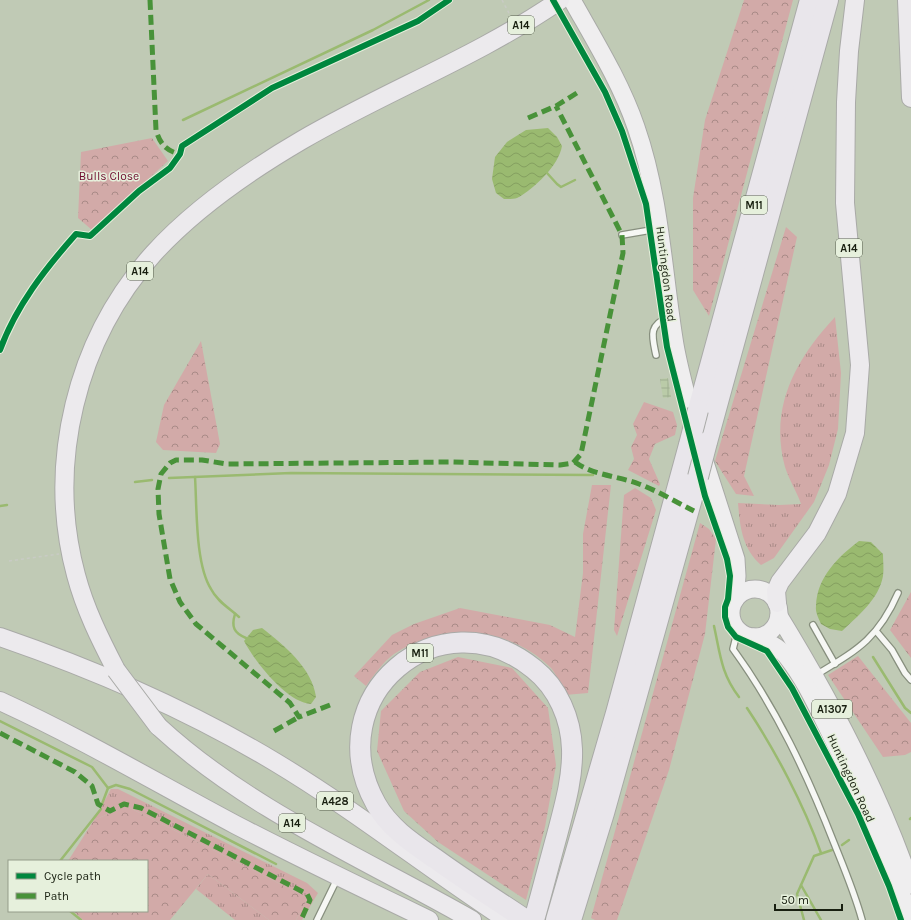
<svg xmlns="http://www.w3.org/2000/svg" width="911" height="920" font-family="Karla,sans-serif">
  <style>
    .industrial { fill: url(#industrial-grid) }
    .grass { fill: url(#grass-tufts) }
    .forest { fill: url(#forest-crowns) }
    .water { fill: url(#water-waves) }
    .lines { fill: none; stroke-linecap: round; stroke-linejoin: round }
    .stream { stroke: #9aba70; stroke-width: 2.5 }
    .service-casing { stroke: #878f7e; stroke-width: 8 }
    .primary-casing { stroke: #a9aaa7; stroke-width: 19 }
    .trunk-casing { stroke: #a9aaa7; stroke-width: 20 }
    .motorway-casing { stroke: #a9aaa7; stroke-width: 22 }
    .path { stroke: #c8cbc4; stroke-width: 1.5; stroke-dasharray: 3 3; stroke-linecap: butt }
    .service { stroke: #f6f7f4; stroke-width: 5.5 }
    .primary { stroke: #efeeef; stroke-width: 17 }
    .trunk { stroke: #eceaed; stroke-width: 18 }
    .motorway { stroke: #e9e6eb; stroke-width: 20 }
    .trunk-bridge-casing { stroke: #a9aaa7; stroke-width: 20; stroke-linecap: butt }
    .motorway-bridge-casing { stroke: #a9aaa7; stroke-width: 22; stroke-linecap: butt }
    .trunk-bridge { stroke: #eceaed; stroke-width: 18 }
    .motorway-bridge { stroke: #e9e6eb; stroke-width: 20 }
    .quiet { stroke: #489239; stroke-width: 5; stroke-dasharray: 10 5; stroke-linecap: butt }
    .cycleway-casing { stroke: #e6f0dc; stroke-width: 8 }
    .cycleway { stroke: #00873e; stroke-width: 6 }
    .labels { text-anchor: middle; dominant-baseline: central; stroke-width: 3; stroke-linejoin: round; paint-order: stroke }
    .shield { fill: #e6f0dc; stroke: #565e4d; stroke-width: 1 }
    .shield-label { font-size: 11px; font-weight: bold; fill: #181f10 }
    .park-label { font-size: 12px; fill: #6f0d2e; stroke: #e6f0dc }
    .street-label { font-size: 12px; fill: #181f10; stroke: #e6f0dc }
  </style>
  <defs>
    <pattern id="industrial-grid" width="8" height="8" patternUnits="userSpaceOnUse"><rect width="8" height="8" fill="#bacba8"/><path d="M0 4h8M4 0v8" fill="none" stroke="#9fae90"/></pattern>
    <pattern id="grass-tufts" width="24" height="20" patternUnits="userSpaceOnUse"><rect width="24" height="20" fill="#d2aaa8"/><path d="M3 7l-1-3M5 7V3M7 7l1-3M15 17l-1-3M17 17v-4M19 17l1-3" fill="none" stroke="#a98a87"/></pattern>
    <pattern id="forest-crowns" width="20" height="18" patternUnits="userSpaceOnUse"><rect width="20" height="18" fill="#d2aaa8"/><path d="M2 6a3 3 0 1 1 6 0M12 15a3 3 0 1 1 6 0" fill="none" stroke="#a98a87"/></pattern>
    <pattern id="water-waves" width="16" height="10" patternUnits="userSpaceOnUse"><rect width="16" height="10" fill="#9aba70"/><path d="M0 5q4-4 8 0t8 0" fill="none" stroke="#849f60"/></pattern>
  </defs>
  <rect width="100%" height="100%" fill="#c0cab5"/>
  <path class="industrial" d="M668 378 671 397 663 398 660 379Z"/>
  <g class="grass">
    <path d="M835 317 841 373 838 429 829 465 814 502 774 558 761 565C742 548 740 527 738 503L779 505 801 504C797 492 789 480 785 467 769 408 795 360 835 317Z"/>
    <path d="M111 789H118L307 883 318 893 302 920H296L308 898 124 805 118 810 94 820Z"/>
    <path d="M208 874 269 920H235L196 889Z"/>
  </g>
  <g class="forest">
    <path d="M744 0H793L709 316 693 290V198L705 120Z"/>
    <path d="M152 138 168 161 92 230 78 218 81 152Z"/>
    <path d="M786 227 797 237 744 476 754 496 736 494 715 461Z"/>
    <path d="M201 341 220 444 216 453 163 450 156 442 164 405Z"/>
    <path d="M644 402 673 412 677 425 675 435 655 444 649 459 660 484 659 486 628 470 634 459 631 447 637 435 633 424Z"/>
    <path d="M592 485H611L588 693 565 695C561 687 557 675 551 668 509 626 443 622 394 654 383 662 374 675 366 686L354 676 392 635 414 624 460 608 550 625 575 637 583 573V534Z"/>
    <path d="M635 488 651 498 656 510 617 636 614 630 624 495Z"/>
    <path d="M700 523 709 529 716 539 705 634 669 770 617 920H595L591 918Z"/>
    <path d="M911 592V658L890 630Z"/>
    <path d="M858 656 911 723V752L905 755 883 757 828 675Z"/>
    <path d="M458 657 512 668 548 708 556 765 545 827 526 900 438 842 404 811 377 751 381 711 420 672Z"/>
    <path d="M124 805 308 898 296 920H269L208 874 170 920H83L73 911H147V861H68L94 820 118 810Z"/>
  </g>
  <g class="water">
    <path d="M548 128 557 137 562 146C559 165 534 189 517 198 514 199 508 199 504 199L496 193 492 179 495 157 507 142 526 130Z"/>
    <path d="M859 541 871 542 883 554C883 561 884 569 883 576 879 599 858 616 842 631L830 629 821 624C819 619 815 612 816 606 817 577 838 557 859 541Z"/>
    <path d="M262 628C284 645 312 668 316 697L311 704C287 703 255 662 244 641L253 630Z"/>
  </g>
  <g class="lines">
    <g class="stream">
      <path d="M183 120 373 30 429 0"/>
      <path d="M547 173 557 184 561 187 575 180"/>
      <path d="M195 477C197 507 195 564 211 589 217 601 229 608 239 617"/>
      <path d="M169 478 291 473 593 475"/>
      <path d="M135 482 152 480"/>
      <path d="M0 506 7 505"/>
      <path d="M235 614C231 627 234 633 246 638"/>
      <path d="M714 626C720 653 721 674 739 697"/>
      <path d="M873 657 905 708 911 713"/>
      <path d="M747 708C775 750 804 805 821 853"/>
      <path d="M0 721 92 767 108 788 102 804"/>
      <path d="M108 788 116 785 130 789 276 864"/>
      <path d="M910 819 911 818"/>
      <path d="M842 845 849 840"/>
      <path d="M60 861 101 809"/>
      <path d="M801 885 821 920"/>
      <path d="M70 911 81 920"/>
      <path d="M804 920 797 894 814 856 832 850"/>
    </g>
    <defs>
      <g id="service">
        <path d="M622 235 657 229"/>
        <path d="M656 355C652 336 648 325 669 317"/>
        <path d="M813 625 835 664"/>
        <path d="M876 631 892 650 905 673 911 680"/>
        <path d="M741 632 736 637 733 649C776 708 807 774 834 843 844 868 855 894 862 920"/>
        <path d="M816 675C857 650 878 639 898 593"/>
        <path d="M317 920 337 879"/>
      </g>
      <g id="primary">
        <path d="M572 0C595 41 621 83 636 127 661 199 663 272 675 345 680 373 688 401 695 428"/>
        <path d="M702 453 736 559 737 576 735 600"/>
        <circle cx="755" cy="613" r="24"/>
        <path d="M779 616C831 701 879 791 911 885"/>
        <path d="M754 637C766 641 779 646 787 657 806 681 819 711 833 739 862 797 891 857 910 920"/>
      </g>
      <g id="trunk">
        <path d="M907 0 911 98"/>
        <path d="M777 603 776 591 780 582 817 533 837 494 855 433 860 365 845 203 846 102 849 51 855 0"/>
        <path d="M0 637C93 669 190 711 275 762 355 810 429 869 507 920"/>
        <path d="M116 670C100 639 85 609 76 575 46 464 76 339 154 253 195 208 249 171 302 140 386 91 479 56 560 0"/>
        <path d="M0 701C81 738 157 783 236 825 300 858 364 889 429 920"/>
        <path d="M158 726C249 810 365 859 472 920"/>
      </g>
      <g id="motorway">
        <path d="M698 410 810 0"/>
        <path d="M707 442 828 0"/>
        <path d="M526 920C496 900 466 881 437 860 414 844 390 829 376 804 316 697 440 592 534 669 558 688 571 719 572 749 573 778 564 808 557 835 549 864 542 892 534 920"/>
        <path d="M556 920 616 713 689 445"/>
        <path d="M571 920 604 813 698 477"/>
      </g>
    </defs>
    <use href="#service" class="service-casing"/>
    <use href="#primary" class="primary-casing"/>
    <use href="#trunk" class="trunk-casing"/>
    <use href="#motorway" class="motorway-casing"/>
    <g class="path">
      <path d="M502 0 510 15"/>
      <path d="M9 561 59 554"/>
    </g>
    <use href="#service" class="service"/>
    <use href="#primary" class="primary"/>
    <use href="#trunk" class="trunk"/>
    <use href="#motorway" class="motorway"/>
    <defs>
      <path id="trunk-bridge" d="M116 670 158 726"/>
      <g id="motorway-bridge">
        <path d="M689 445 698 410"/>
        <path d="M698 477 707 442"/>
      </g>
    </defs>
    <use href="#trunk-bridge" class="trunk-bridge-casing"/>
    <use href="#motorway-bridge" class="motorway-bridge-casing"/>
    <use href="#trunk-bridge" class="trunk-bridge"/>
    <use href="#motorway-bridge" class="motorway-bridge"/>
    <g class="quiet">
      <path d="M150 0 156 130C160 144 166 151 180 154"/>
      <path d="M528 118 556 106 580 91"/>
      <path d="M575 462C592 475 618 476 639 484 658 491 676 502 694 511"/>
      <path d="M330 705 299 717 290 703 196 624 180 602 170 579 159 514 158 489 161 474 170 463 176 460H202L227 464 451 462 560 465 573 463 581 454 623 253 622 235 556 106"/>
      <path d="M274 731 299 717"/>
      <path d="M0 733 75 772 92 786 98 804 110 811 124 804 141 808 307 894 310 900 301 920"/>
    </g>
    <defs>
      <g id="cycleway">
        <path d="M553 0 605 92 622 131 646 204 667 347 705 496 727 559 730 576 728 599 725 607V617L728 627 736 637 767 651 792 688 858 814 889 886 901 920"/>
        <path d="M0 350C16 306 45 269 76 234L90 236 139 191 170 168 180 154 182 146 272 88 418 21 449 0"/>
      </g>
    </defs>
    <use href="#cycleway" class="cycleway-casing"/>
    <use href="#cycleway" class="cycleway"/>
  </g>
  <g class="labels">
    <g class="shield">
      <rect x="508" y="16" width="26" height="18" rx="3"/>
      <rect x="741" y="196" width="26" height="18" rx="3"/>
      <rect x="836" y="239" width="26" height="18" rx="3"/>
      <rect x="127" y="262" width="26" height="18" rx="3"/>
      <rect x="407" y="644" width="26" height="18" rx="3"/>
      <rect x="812" y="700" width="40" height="18" rx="3"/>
      <rect x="317" y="792" width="36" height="18" rx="3"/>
      <rect x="279" y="814" width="26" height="18" rx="3"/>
    </g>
    <g class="shield-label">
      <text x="521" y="25">A14</text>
      <text x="754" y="205">M11</text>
      <text x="849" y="248">A14</text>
      <text x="140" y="271">A14</text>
      <text x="420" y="653">M11</text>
      <text x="832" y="709">A1307</text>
      <text x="335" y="801">A428</text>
      <text x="292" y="823">A14</text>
    </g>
    <g class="park-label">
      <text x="109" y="176">Bulls Close</text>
    </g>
    <g class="street-label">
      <text transform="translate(666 274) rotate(83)">Huntingdon Road</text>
      <text transform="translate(851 778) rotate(65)">Huntingdon Road</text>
    </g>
  </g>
  <rect x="8" y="860" width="140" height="52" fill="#e6f0dc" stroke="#949c8a"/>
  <rect x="16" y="873" width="20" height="6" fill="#00873e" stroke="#949c8a"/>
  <text x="44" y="880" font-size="12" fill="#181f10">Cycle path</text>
  <rect x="16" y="893" width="20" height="6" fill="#489239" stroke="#949c8a"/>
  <text x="44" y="900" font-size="12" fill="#181f10">Path</text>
  <path d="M775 904v6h67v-6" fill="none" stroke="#181f10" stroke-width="2"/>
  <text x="781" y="904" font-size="12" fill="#181f10" stroke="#e6f0dc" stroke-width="3" paint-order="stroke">50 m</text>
</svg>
